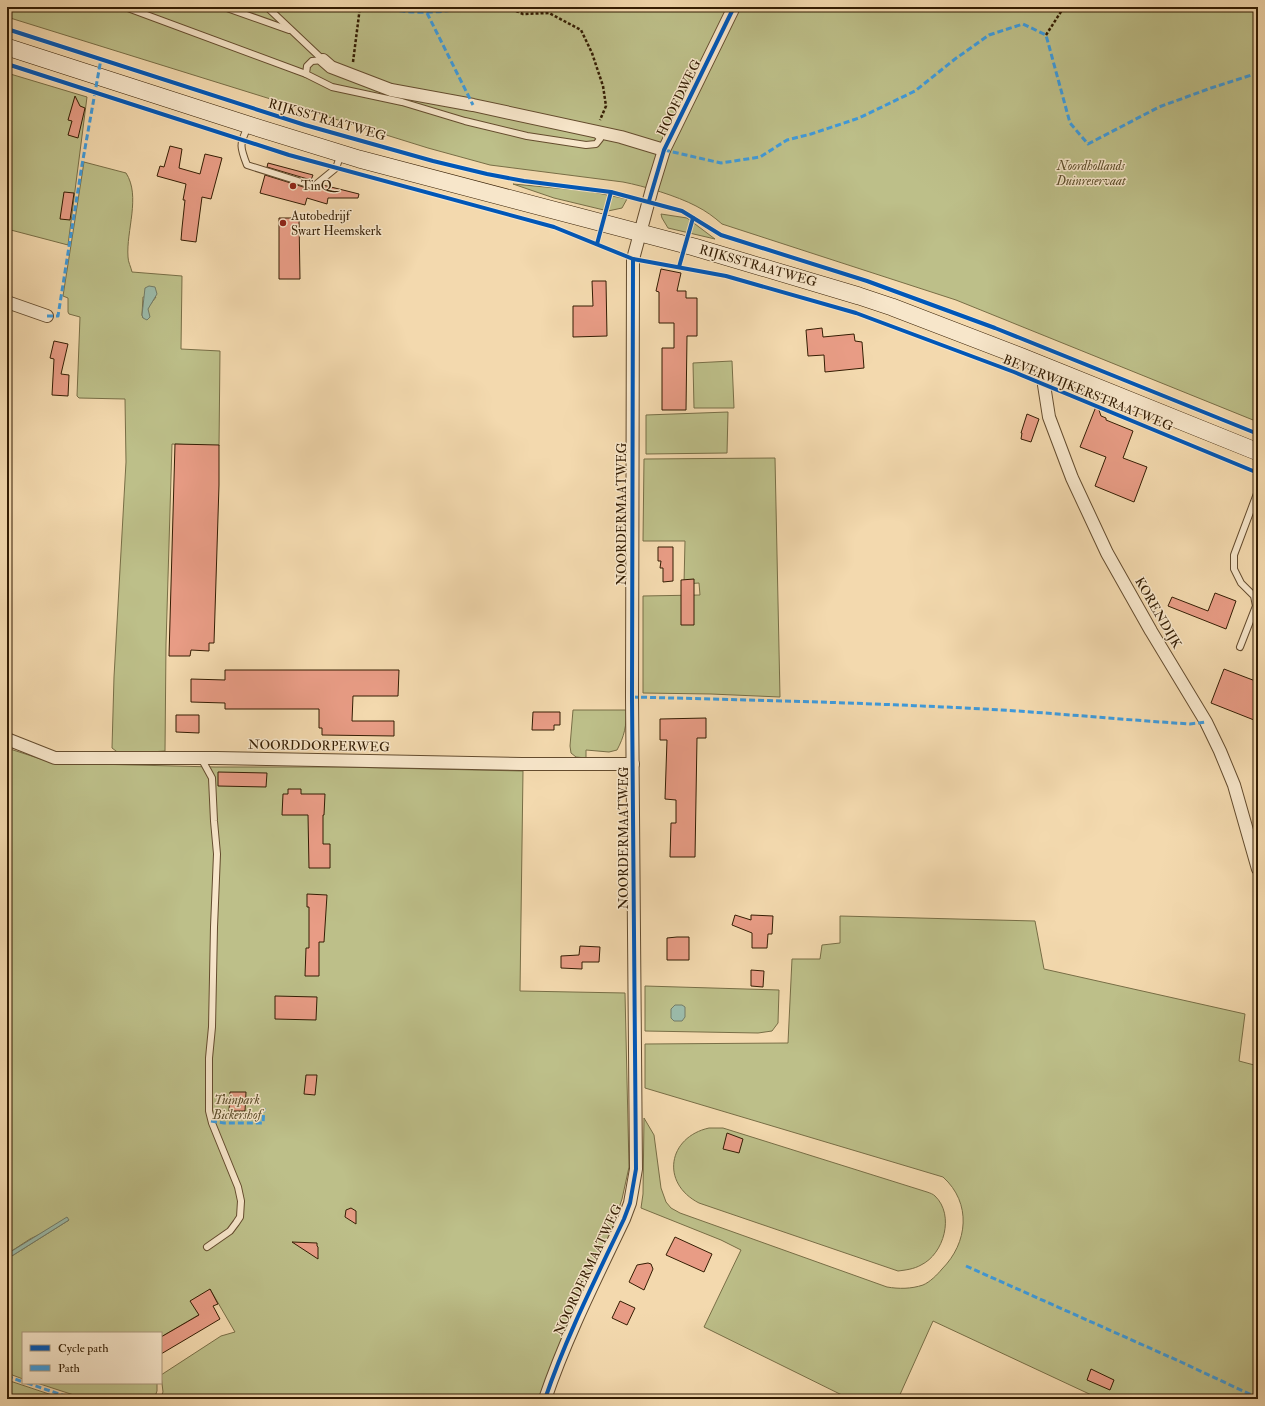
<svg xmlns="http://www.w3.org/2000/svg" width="1265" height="1406" font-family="'IM FELL Double Pica',serif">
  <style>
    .green { fill: #bdbf89; stroke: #786e46; fill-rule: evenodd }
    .water { fill: #9bbaa9; stroke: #727b67 }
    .building { fill: #e89c85; stroke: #341d03 }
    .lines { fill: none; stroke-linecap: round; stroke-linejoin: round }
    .lane-casing { stroke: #644c2e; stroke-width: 8 }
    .street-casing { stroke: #644c2e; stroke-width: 14 }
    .secondary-casing { stroke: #341d03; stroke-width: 18 }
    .path { stroke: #341d03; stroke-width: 2.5; stroke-dasharray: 3 2; stroke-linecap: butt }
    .lane { stroke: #f7e6ca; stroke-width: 6 }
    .street { stroke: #f7e6ca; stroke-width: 12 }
    .secondary { stroke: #f7e6ca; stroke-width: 17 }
    .quiet { stroke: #3e9bdd; stroke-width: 3; stroke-dasharray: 6 3; stroke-linecap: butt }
    .cycleway-casing { stroke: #f7e6ca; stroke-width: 6 }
    .cycleway { stroke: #0057b8; stroke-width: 4 }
    .poi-dot { fill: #8f2418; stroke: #f7e6ca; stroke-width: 1.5 }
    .labels { text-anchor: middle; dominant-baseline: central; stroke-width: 3; stroke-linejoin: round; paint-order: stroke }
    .street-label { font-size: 13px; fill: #341d03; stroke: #f7e6ca }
    .park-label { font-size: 13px; font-style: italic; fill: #5d4e2b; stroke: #f7e6ca }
    .poi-label { font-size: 13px; fill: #341d03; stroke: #f7e6ca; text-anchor: start }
  </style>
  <rect width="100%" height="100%" fill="#f3d9ae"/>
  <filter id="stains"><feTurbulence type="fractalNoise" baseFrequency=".005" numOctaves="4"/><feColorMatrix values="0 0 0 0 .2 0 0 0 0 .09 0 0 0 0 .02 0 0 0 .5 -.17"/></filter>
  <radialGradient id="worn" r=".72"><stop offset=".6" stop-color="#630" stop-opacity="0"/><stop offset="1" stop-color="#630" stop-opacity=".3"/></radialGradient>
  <g class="green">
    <path d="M7 7H1258V422L956 300 722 224C714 217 706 211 696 206 677 196 644 186 623 182L490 165 428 148 7 17Z"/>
    <path d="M7 73 87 97 68 245 7 229Z"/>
    <path d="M84 162 126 173C141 196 126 231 128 257 128 262 131 267 132 272L182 276 181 349 220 351 219 446 172 444 166 644 165 751 120 754 112 748 114 677 126 462 125 399 79 398 77 396 80 317 69 314 68 312V298L63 296ZM143 297H156L149 306 143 318 142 315Z"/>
    <path d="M513 184 588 191 627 199 622 208 608 211 554 198Z"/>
    <path d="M661 214 687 218 715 239 668 228 662 218Z"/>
    <path d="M732 361 734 408H694L693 363Z"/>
    <path d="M728 412 727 453 646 454V415Z"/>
    <path d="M775 458 780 697 711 694 643 693V596L700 595 699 583 684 584 685 541H643L644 459Z"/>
    <path d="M573 710H626C627 725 624 737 617 750L609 752 586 750V758L576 757 571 753 570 746Z"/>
    <path d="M7 748 53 763 215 767H340L523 771 520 991 625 993 629 1167 622 1199 606 1246 540 1399H160L163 1392 161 1375 221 1336 235 1332 210 1289 200 1314 161 1337V1333H23V1379L7 1373V1259L69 1220 30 1239 7 1254Z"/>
    <path d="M840 916 1035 921 1044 969 1245 1014 1239 1061 1258 1066V1399H1100L933 1321 898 1399H850L704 1327 741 1250 721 1240 641 1208 643 1194 644 1118 654 1135 661 1188 666 1202 671 1208 680 1213 887 1287C899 1289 911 1289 923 1285 930 1282 937 1275 942 1269 968 1243 972 1203 943 1177L645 1088V1044L788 1043 792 959H820L822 945 840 943Z"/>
    <path d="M645 986 779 990 778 1023 772 1031 758 1033 645 1031Z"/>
    <path d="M709 1128H723L927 1192C930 1193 933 1194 935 1196 955 1215 944 1254 921 1265 914 1269 906 1270 898 1271L699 1203C660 1183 668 1137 709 1128Z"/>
    <path d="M7 1380 64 1399H7Z"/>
    <path d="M37 1383H157V1391L154 1399H86Z"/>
  </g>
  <g class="water">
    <path d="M149 286 155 287 157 294 148 309 150 317 147 320 143 318 142 315 145 288Z"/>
    <path d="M675 1005H682L685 1007V1017L682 1021H674L671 1018V1009Z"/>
    <path d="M67 1217 69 1220 7 1259V1254Z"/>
  </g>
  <g class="building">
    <path d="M75 96 80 106 85 108 78 138 68 135 72 121 68 120Z"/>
    <path d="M170 146 182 149 179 168 200 174 205 154 222 158 211 199 202 197 196 242 181 240 182 228 185 200H183L186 184 157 176 160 166 164 167Z"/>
    <path d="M268 163 313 175 311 180 267 167Z"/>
    <path d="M265 175 313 190H317L322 185 327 186 359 194 358 198H328L327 204 307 198 305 205 260 193Z"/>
    <path d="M64 192 74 193 70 220 60 219Z"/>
    <path d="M279 218H299L300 279H279Z"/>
    <path d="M661 269 681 273 677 291H686V298H697V336H687L686 410H662V348H674V323H659V292L656 291Z"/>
    <path d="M592 281H606L607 336 573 337V306H593Z"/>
    <path d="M822 328 823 337 854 334 855 341 862 342 864 368 825 372 824 355 808 356 806 330Z"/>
    <path d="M54 341 68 344 61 374 69 375 68 396 52 395 54 359 50 358Z"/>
    <path d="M1097 404 1101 416 1106 418V420L1133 431 1123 458 1147 467 1134 502 1095 486 1106 457 1080 447Z"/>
    <path d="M1027 414 1039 419 1031 442 1021 439 1022 433H1021Z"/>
    <path d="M175 444 219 445V485L214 643H209V651L191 650 190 656H169Z"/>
    <path d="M658 547H673V581L663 582V568H660L661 561H658Z"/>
    <path d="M694 579V625H681V580Z"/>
    <path d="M1215 593 1236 601 1226 629 1168 606 1172 597 1208 611Z"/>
    <path d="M1224 669 1258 682V712L1254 720 1211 703Z"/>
    <path d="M225 670H399L398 696H353L352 721H394V736L322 735V728H319V709H225V703L191 702V679L225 680Z"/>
    <path d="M533 712H560V725H554V730H532Z"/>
    <path d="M176 715H199V733L176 732Z"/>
    <path d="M706 718V738H697L695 857H670L671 823H676V800L665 799 667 740H660V719Z"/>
    <path d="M218 772 267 773 266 787 218 786Z"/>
    <path d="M288 789H301V794H325L324 815H323V844H330V868H309L308 815H282L283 794H288Z"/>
    <path d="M307 894 327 895 324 942H319V976H305L306 948H309V907H307Z"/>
    <path d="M735 915 751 920V915L773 916 772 934H768L767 948H752V933L732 925Z"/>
    <path d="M677 937H689V960H667V938Z"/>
    <path d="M580 946 600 947 599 962H582V969L561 968V956L579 955Z"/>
    <path d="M751 970 764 971 763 987 751 986Z"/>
    <path d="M275 996 317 997 316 1020 275 1019Z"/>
    <path d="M306 1075H317L315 1095 304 1094Z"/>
    <path d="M230 1092H246L245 1111H229Z"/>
    <path d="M727 1133 743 1139 739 1153 723 1149Z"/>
    <path d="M351 1208 356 1211V1224L345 1217 346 1210Z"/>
    <path d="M675 1237 712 1254 704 1272 666 1255Z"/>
    <path d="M292 1242 317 1243V1246L318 1247V1259Z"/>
    <path d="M648 1263 651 1264 653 1269 644 1290 629 1282 637 1265Z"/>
    <path d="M210 1289 218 1304 213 1306 220 1319 161 1354V1337L199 1315 190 1301Z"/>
    <path d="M620 1301 635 1308 627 1325 612 1318Z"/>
    <path d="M1091 1369 1114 1380 1110 1390 1087 1380Z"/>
  </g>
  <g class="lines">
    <defs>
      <g id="lane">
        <path d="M125 7 306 74"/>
        <path d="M224 7 289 30"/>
        <path d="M267 7 323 60"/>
        <path d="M323 60 312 61 307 66 306 74 332 87 402 102 465 121 527 136 586 145 596 144 600 139 595 132"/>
        <path d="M248 127C239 144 240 147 247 165L314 186 336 168 341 154"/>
        <path d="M1240 647 1256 606 1254 596 1241 583 1234 569V555L1258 491"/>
        <path d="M201 758 212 778 214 821 217 854 214 927 212 1027 209 1058V1111L212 1123 238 1187 241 1201 240 1217 236 1223 230 1231 207 1247"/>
      </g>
      <g id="street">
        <path d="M323 60 331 67 391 90 473 105 621 137 664 150"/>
        <path d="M7 302 47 316"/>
        <path d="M1050 369 1044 385 1049 417 1072 478 1107 553 1151 631 1206 722 1220 751 1234 785 1258 869"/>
        <path d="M7 739 55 758H216L522 764H633"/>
        <path d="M545 1399C566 1337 596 1278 624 1219L630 1203 636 1169 632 697 633 259 652 189 664 150 734 7"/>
      </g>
      <path id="secondary" d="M7 47 249 125 359 159 694 247 859 296 892 307 1022 357 1258 452"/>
    </defs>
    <use href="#lane" class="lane-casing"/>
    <use href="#street" class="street-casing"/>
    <use href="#secondary" class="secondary-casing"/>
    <g class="path">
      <path d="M507 7 523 14 549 13 581 30 592 53 603 86 606 106 600 120"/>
      <path d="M1046 35 1064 7"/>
      <path d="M353 62 360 7"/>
    </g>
    <use href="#lane" class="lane"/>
    <use href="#street" class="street"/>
    <use href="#secondary" class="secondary"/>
    <g class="quiet">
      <path d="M382 7C403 14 444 14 464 7"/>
      <path d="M427 13 473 105"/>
      <path d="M664 150 721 163 760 157 787 140 811 134 859 118 915 91 955 59 989 35 1023 24 1046 35 1070 123 1088 144 1159 107 1211 88 1258 73"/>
      <path d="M47 316H58L82 165 101 59"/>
      <path d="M632 697C756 700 879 703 1002 710 1065 714 1127 720 1190 724L1206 722"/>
      <path d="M211 1121 224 1123H263L264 1108"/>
      <path d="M966 1266 1181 1362 1258 1398"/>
      <path d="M7 1376 23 1382"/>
      <path d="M27 1383 74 1399"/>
    </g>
    <defs>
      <g id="cycleway">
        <path d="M7 29 305 125 433 161 487 174 524 181 611 192 682 211 721 235 867 281 995 328 1258 434"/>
        <path d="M7 64 289 155 554 227 633 259 726 276 856 313 1014 372 1258 473"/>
        <path d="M649 201 664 150 734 7"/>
        <path d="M597 244 611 192"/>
        <path d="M679 267 693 218"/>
        <path d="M545 1399C566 1337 596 1278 624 1219L630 1203 636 1169 632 697 633 259"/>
      </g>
    </defs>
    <use href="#cycleway" class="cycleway-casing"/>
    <use href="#cycleway" class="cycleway"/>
  </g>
  <g class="poi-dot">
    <circle cx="293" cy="186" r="4"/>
    <circle cx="283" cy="223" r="4"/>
  </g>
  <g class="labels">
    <g class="street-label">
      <text transform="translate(679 98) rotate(-64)">HOOFDWEG</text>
      <text transform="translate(327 120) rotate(16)">RIJKSSTRAATWEG</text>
      <text transform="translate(758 266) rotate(16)">RIJKSSTRAATWEG</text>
      <text transform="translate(1088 393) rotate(22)">BEVERWIJKERSTRAATWEG</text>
      <text transform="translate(622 514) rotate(-90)">NOORDERMAATWEG</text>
      <text transform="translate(1158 613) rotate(60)">KORENDIJK</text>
      <text transform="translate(319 746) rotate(1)">NOORDDORPERWEG</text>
      <text transform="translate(624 838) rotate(-90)">NOORDERMAATWEG</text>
      <text transform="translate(588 1270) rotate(-65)">NOORDERMAATWEG</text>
    </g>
    <g class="park-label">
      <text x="1091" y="166">Noordhollands<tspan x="1091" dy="15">Duinreservaat</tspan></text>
      <text x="237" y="1100">Tuinpark<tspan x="237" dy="15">Bickershof</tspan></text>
    </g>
    <g class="poi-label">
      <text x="301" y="186">TinQ</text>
      <text x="291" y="216">Autobedrijf<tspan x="291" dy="15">Swart Heemskerk</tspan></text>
    </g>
  </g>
  <rect width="1265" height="1406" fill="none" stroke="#f3d9ae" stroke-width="24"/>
  <rect x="8" y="8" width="1249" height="1390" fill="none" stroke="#341d03" stroke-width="2"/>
  <rect x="12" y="12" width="1241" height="1382" fill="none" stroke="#341d03"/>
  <rect x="22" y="1332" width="140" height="52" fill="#f7e6ca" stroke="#a9967a"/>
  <rect x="30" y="1345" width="20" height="6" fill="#0057b8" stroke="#a9967a"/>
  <text x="58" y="1352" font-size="12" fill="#341d03">Cycle path</text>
  <rect x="30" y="1365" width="20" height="6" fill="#3e9bdd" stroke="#a9967a"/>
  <text x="58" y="1372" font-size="12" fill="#341d03">Path</text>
  <rect width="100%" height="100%" filter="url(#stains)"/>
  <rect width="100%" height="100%" fill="url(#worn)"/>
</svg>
